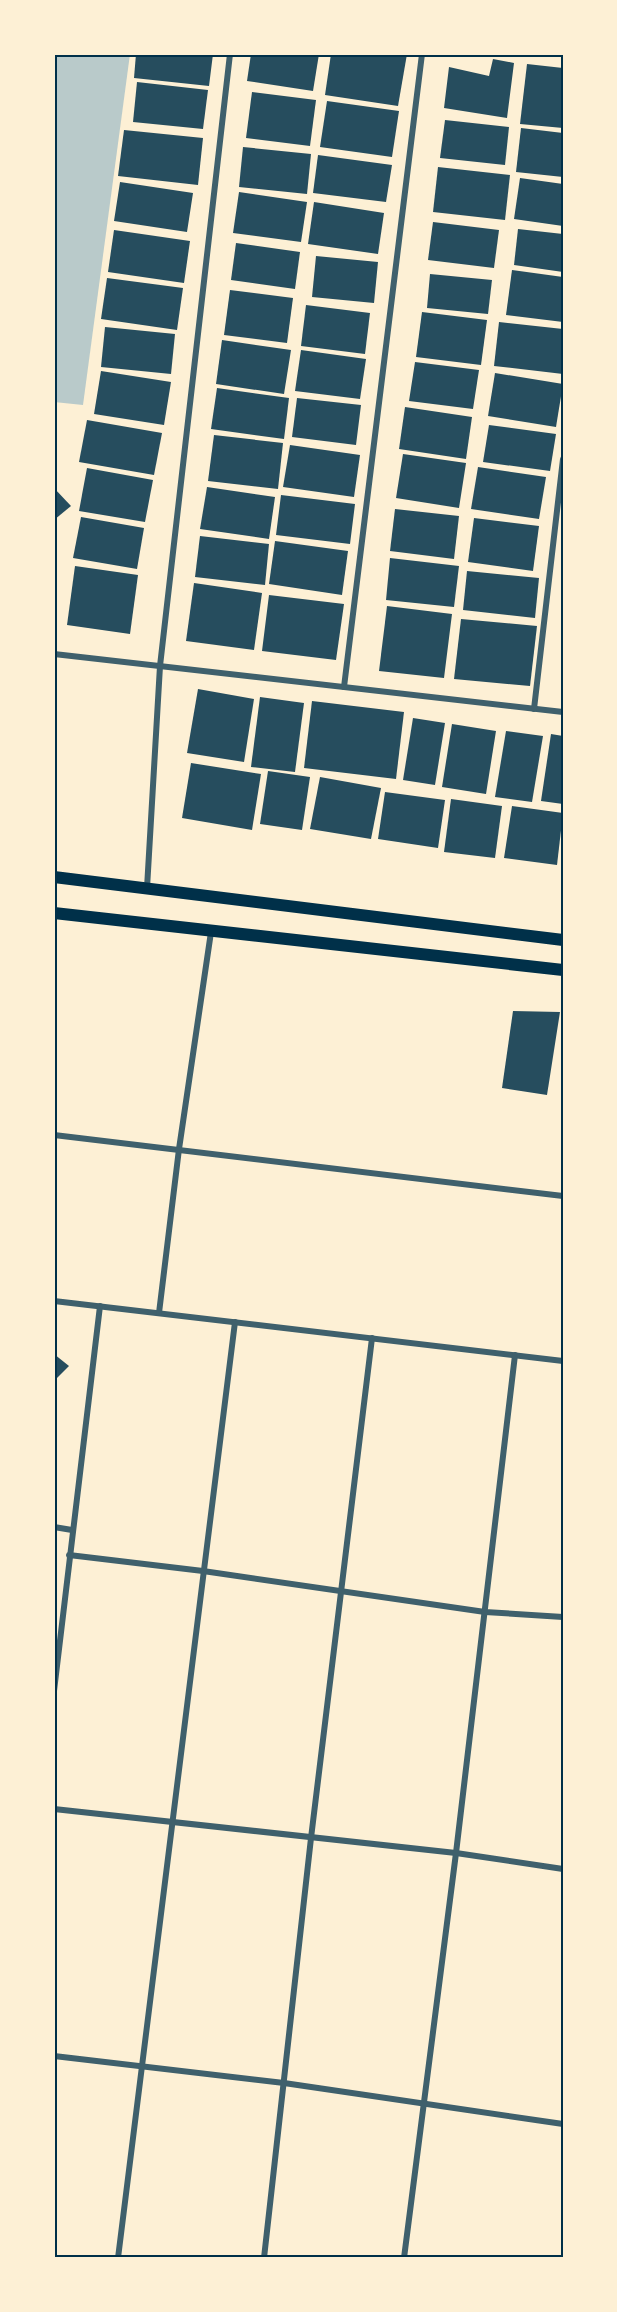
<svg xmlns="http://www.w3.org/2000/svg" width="617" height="2312" font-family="Quicksand,sans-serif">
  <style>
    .green { fill: #b9caca }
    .building { fill: #264d5e }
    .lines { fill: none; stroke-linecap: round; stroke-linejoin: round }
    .minor { stroke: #3f606c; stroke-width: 6 }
    .secondary { stroke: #003049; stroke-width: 12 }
    .neatline { fill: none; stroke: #003049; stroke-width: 2 }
  </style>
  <rect width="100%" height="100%" fill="#fdf0d5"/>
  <path class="green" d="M54 54H130L83 405 54 402Z"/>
  <g class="building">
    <path d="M136 54H213L209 86 134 78Z"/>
    <path d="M251 54H319L313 91 247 81Z"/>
    <path d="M331 54H407L398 106 325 95Z"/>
    <path d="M493 59 514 63 507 118 444 108 449 67 489 76Z"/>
    <path d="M527 64 563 68V128L520 124Z"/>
    <path d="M137 82 208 90 203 129 133 122Z"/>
    <path d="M252 92 316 100 310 146 246 138Z"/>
    <path d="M327 101 399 111 392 157 320 147Z"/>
    <path d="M445 120 509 127 505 165 440 158Z"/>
    <path d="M521 128 563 133V177L516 172Z"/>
    <path d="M124 130 203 138 198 185 118 176Z"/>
    <path d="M243 147 311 154 307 194 239 187Z"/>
    <path d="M318 155 392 165 386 202 313 193Z"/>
    <path d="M438 167 510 175 505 220 433 212Z"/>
    <path d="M520 178 563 184V226L514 219Z"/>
    <path d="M120 182 193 193 187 232 114 221Z"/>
    <path d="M239 192 307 202 301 242 233 233Z"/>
    <path d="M314 202 384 213 378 254 308 244Z"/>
    <path d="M433 222 499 230 494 268 428 260Z"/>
    <path d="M518 229 563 234V272L514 265Z"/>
    <path d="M114 230 190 241 184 283 108 272Z"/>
    <path d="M236 243 300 252 295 289 231 280Z"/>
    <path d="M316 256 378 262 374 303 312 297Z"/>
    <path d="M512 270 563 277V322L506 315Z"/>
    <path d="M430 274 492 280 488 314 427 308Z"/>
    <path d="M107 278 183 288 177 330 101 319Z"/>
    <path d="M230 290 293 298 287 343 224 335Z"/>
    <path d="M306 305 370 313 365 354 301 346Z"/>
    <path d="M422 312 487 320 481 365 416 357Z"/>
    <path d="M499 322 563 329V374L494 366Z"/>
    <path d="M105 327 175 334 171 374 101 367Z"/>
    <path d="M222 340 291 350 284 394 216 384Z"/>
    <path d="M301 350 366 359 360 399 295 391Z"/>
    <path d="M415 362 479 370 473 409 409 401Z"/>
    <path d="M101 371 171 382 164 425 94 414Z"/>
    <path d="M495 373 563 384 556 427 488 416Z"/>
    <path d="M217 388 289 398 284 439 211 429Z"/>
    <path d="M297 398 361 405 356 445 292 437Z"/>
    <path d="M405 407 472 417 466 459 399 449Z"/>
    <path d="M87 420 162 433 154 475 79 462Z"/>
    <path d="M489 425 556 434 550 471 483 462Z"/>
    <path d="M214 435 283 443 278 489 208 481Z"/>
    <path d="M290 445 360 455 354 497 283 487Z"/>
    <path d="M403 454 466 463 459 508 396 498Z"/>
    <path d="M478 467 546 477 539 519 471 509Z"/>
    <path d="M87 468 153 480 145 522 79 511Z"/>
    <path d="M207 487 275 497 269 539 200 529Z"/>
    <path d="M54 488 71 506 54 520Z"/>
    <path d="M281 495 355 504 350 544 276 535Z"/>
    <path d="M395 509 459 516 454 559 390 551Z"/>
    <path d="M81 517 144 528 137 569 73 558Z"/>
    <path d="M474 518 539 526 533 571 468 562Z"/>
    <path d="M200 536 269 544 265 585 195 577Z"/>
    <path d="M275 541 348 551 342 595 269 584Z"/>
    <path d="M390 558 459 566 454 607 386 600Z"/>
    <path d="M75 566 138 575 130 634 67 625Z"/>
    <path d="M467 571 539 578 535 618 463 610Z"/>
    <path d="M194 583 262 593 254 650 186 641Z"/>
    <path d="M269 595 344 604 336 660 262 651Z"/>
    <path d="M387 606 452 614 444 678 379 671Z"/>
    <path d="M461 619 537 626 530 686 454 679Z"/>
    <path d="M198 689 254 699 244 762 187 753Z"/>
    <path d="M260 697 304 703 295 772 251 767Z"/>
    <path d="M312 701 404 712 396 779 304 768Z"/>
    <path d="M413 718 445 723 435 785 403 780Z"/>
    <path d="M452 724 496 731 486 794 442 787Z"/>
    <path d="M506 731 543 736 532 802 495 797Z"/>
    <path d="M551 734 563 736V804L541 801Z"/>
    <path d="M191 763 261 774 252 830 182 818Z"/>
    <path d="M268 771 310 777 302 830 260 824Z"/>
    <path d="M320 777 381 788 371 839 310 829Z"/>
    <path d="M385 792 445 800 438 848 378 839Z"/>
    <path d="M451 799 502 806 495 858 444 852Z"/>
    <path d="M512 806 563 813 557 865 504 858Z"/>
    <path d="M513 1011 560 1012 547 1095 502 1088Z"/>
    <path d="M54 1354 69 1366 54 1381Z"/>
  </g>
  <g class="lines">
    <g class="minor">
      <path d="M54 654 563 712"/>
      <path d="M344 687 422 54"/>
      <path d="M534 709 563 459"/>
      <path d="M147 888 160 666 230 54"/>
      <path d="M54 1135 563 1196"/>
      <path d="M54 1301 563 1361"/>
      <path d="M159 1313 179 1149 211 932"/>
      <path d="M54 1527 72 1530"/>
      <path d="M69 1555 203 1571 485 1612 563 1617"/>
      <path d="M54 1691 100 1306"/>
      <path d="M54 1809 456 1853 563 1869"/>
      <path d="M54 2056 284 2083 563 2124"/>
      <path d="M118 2258 235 1322"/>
      <path d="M264 2258 311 1838 372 1338"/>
      <path d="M404 2258 456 1853 515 1355"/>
    </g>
    <g class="secondary">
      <path d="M54 877 563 940"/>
      <path d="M54 913 563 970"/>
    </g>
  </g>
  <rect width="617" height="2312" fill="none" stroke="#fdf0d5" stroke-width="111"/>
  <rect x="56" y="56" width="506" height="2200" class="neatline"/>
</svg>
